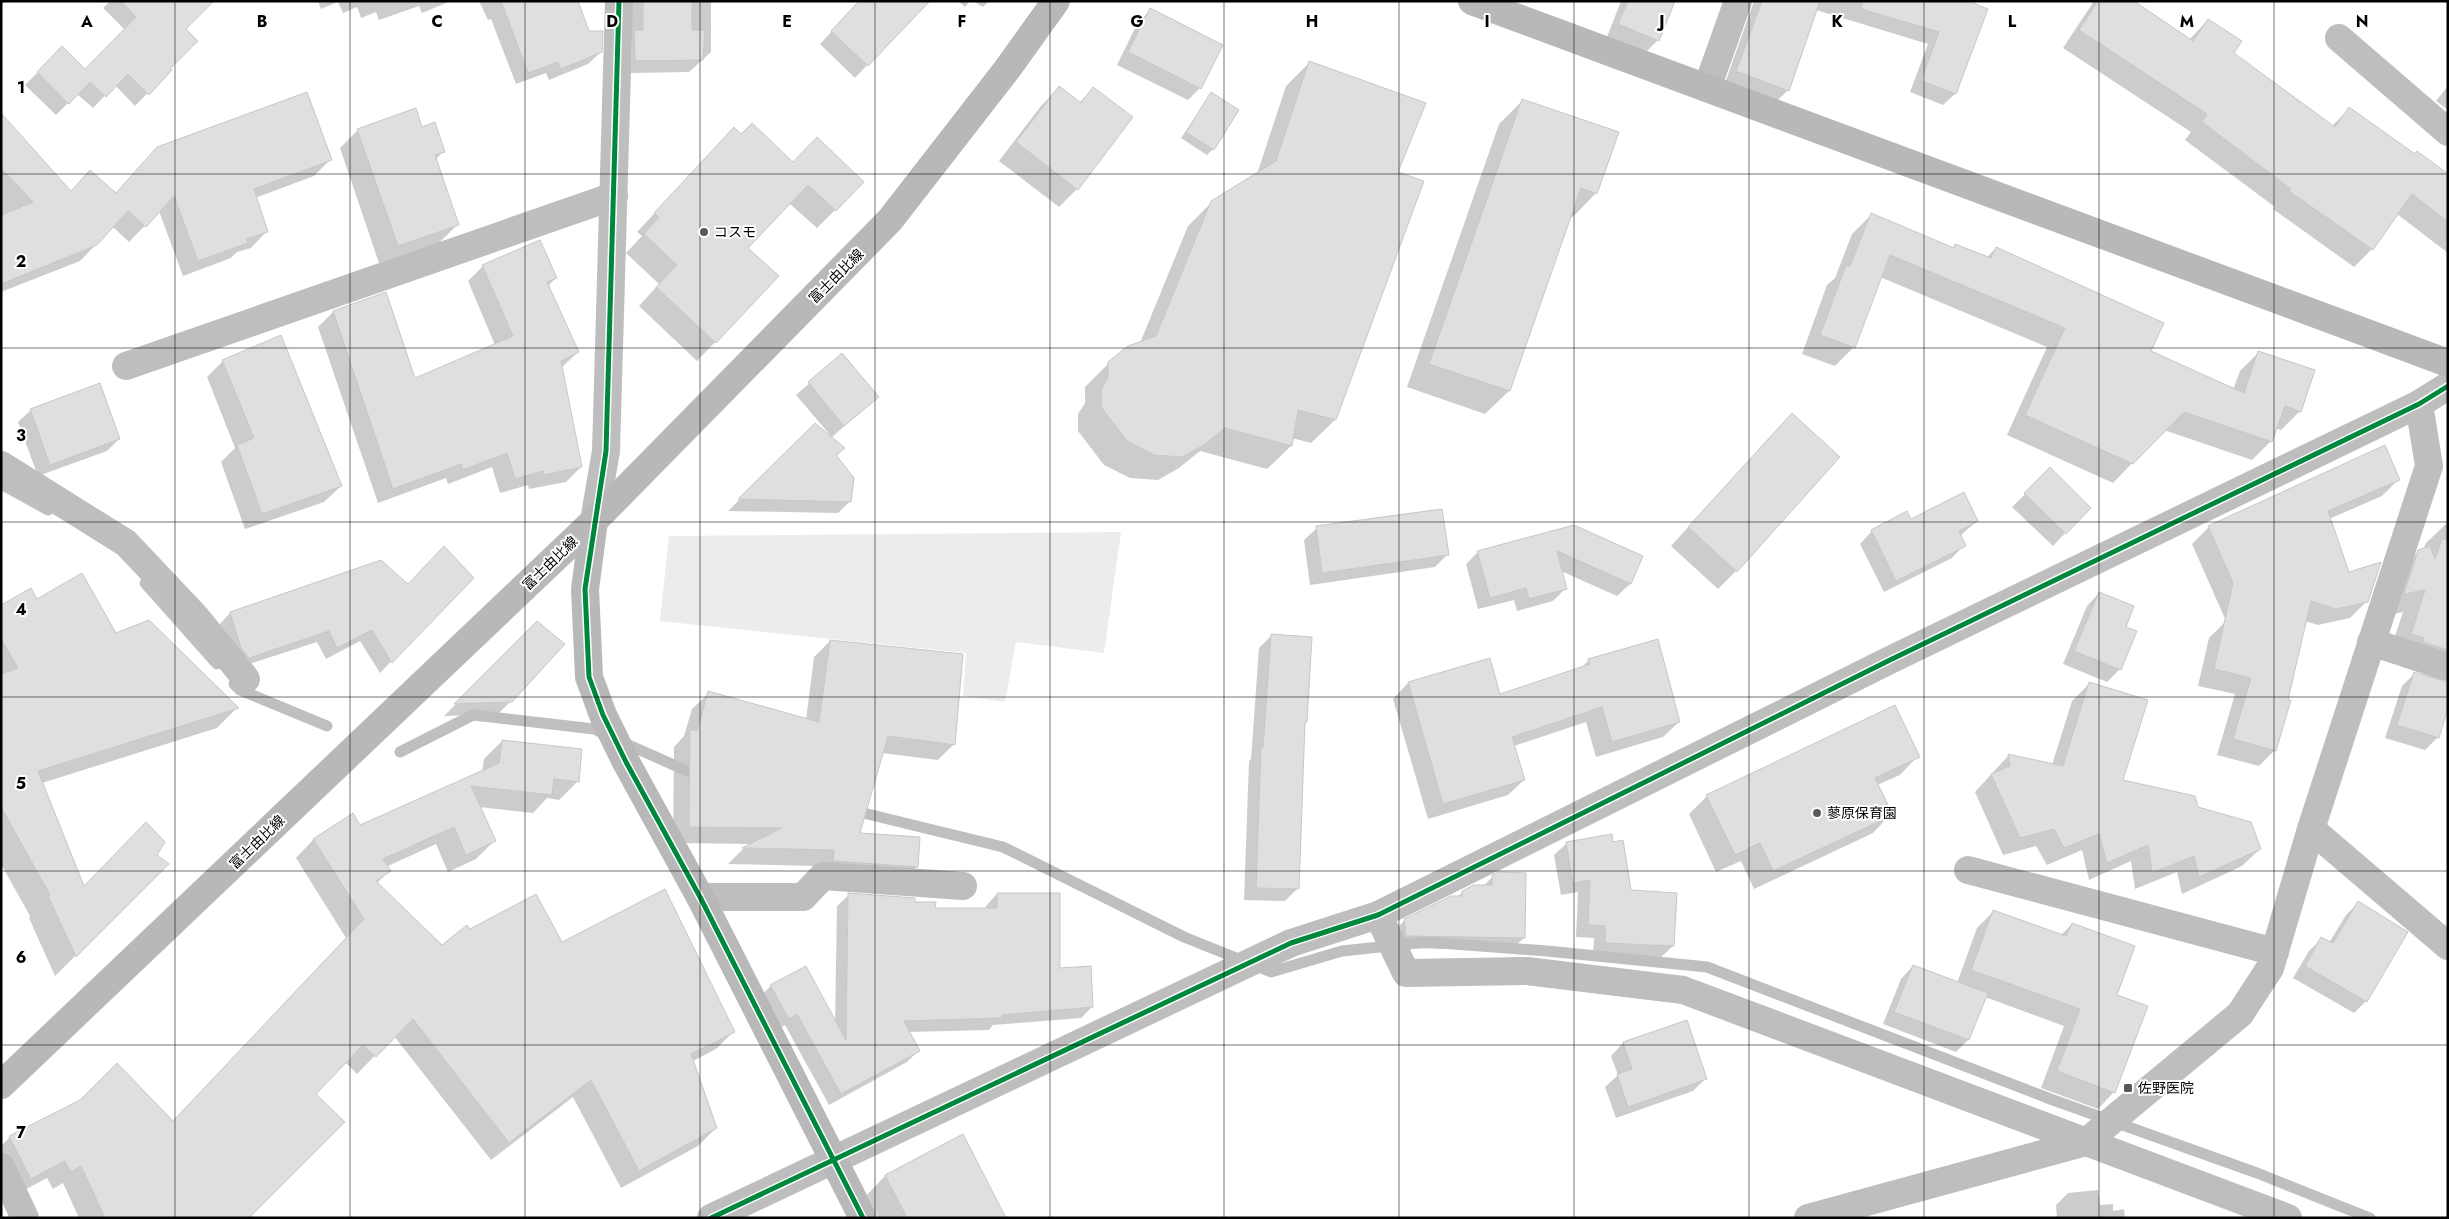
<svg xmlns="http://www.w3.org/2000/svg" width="2449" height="1219" font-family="Jost,'Noto Sans JP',sans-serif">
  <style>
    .green { fill: #ececec }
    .shadow { fill: #0003 }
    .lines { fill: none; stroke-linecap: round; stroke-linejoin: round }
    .stream { stroke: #bfbfbf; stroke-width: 11 }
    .building { fill: #dfdfdf; stroke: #c7c7c7 }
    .street { stroke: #bebebe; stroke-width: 28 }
    .secondary { stroke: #b8b8b8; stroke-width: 28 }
    .cycleway-casing { stroke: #fff; stroke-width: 8 }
    .cycleway { stroke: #00873e; stroke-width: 5 }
    .grid { fill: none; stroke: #000; stroke-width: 1; stroke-opacity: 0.55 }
    .poi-dot { fill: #595959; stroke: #fff; stroke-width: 2 }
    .labels { text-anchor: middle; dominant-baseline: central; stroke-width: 4; stroke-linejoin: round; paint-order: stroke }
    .poi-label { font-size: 14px; fill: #000; stroke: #fff; text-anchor: start }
    .street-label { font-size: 14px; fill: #000; stroke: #fff }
    .grid-label { font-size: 16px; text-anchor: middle; font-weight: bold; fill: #000; stroke: #fff; stroke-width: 4; stroke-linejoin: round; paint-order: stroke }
  </style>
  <rect width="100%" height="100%" fill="#fff"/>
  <path class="green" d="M1121 532 1104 653 1016 642 1005 702 963 696 966 653 660 621 669 536Z"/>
  <g class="shadow">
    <path d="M110 1H201L184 29 169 69 170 70 135 106 115 85 93 108 77 94 56 115 25 85 62 48 85 71 125 30 103 8Z"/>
    <path d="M318 1H451L422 13 419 6 379 20 376 12 361 18 357 7 343 13 338 2 321 9Z"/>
    <path d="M479 1H577L588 32 601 52 588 64 549 80 546 73 516 84 491 19 488 20Z"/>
    <path d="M632 1H711V52L689 72 631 73Z"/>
    <path d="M860 1 867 65 855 78 820 44Z"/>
    <path d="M958 1H970L965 7Z"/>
    <path d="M973 1H989L983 7Z"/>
    <path d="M1621 1H1673L1658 40 1645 53 1607 37Z"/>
    <path d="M1754 1H1965L1987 10 1955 94 1943 105 1910 92 1928 44 1816 10 1788 90 1776 102 1725 83Z"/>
    <path d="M2094 1H2132L2189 40 2208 20 2233 53 2332 126 2349 109 2448 176V253L2397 214 2372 249 2354 267 2273 209 2275 207 2185 140 2191 132 2063 48Z"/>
    <path d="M1151 10 1200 88 1188 100 1117 65 1138 22Z"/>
    <path d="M1309 63 1396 173 1423 182 1335 420 1311 443 1292 438 1291 446 1267 469 1200 451 1179 468 1158 480 1130 478 1104 465 1078 431V414L1085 403V387L1109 363 1140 343 1188 226 1212 202 1257 174 1286 86Z"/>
    <path d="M2448 86V110L2436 101Z"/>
    <path d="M1059 88 1079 103 1094 88 1077 189 1059 207 999 161 1041 106Z"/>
    <path d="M1211 94 1213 149 1207 155 1181 138Z"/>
    <path d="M1523 100 1596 193 1573 217 1570 216 1509 391 1485 414 1407 387 1499 124Z"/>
    <path d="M1 115 70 192 115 194 330 160 314 176 255 198 266 232 251 248 237 252 231 258 183 276 159 211 129 242 113 227 80 261 1 292Z"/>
    <path d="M752 124 835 210 817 228 789 203 747 248 778 276 697 361 639 306 659 284 626 253 642 236 637 232 716 147 741 135Z"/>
    <path d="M358 130 444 151 435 160 458 224 439 243 379 263 340 148Z"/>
    <path d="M1871 215 1952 248 1956 245 1986 258 1996 248 2150 352 2233 390 2240 371 2259 352 2300 411 2281 430 2275 428 2271 441 2252 460 2164 430 2113 483 2007 435 2047 347 1880 277 1854 347 1835 366 1802 354 1827 285 1835 278 1852 234Z"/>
    <path d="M483 266 556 278 548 286 578 352 561 368 581 467 566 482 529 489 528 485 500 493 492 467 448 484 446 478 378 503 318 327 333 312 385 294 414 380 495 345 468 281Z"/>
    <path d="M842 355 877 397 831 438 843 449 836 456 850 501 838 513 728 511 815 425 830 435 796 395Z"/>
    <path d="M223 361 341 486 324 502 245 529 221 462 235 448 207 377Z"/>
    <path d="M31 410 119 439 107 451 38 476 18 422Z"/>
    <path d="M1774 433 1736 571 1718 589 1671 546Z"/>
    <path d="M2050 469 2089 508 2053 546 2012 507Z"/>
    <path d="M2399 479 2382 496 2329 519 2348 574 2367 601 2350 618 2318 625 2305 621 2275 750 2259 766 2217 755 2235 694 2198 686 2209 638 2226 621 2192 544 2209 527Z"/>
    <path d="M1910 520 1977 521 1960 536 1964 545 1952 558 1884 592 1860 544 1872 531Z"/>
    <path d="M2448 522V677L2445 676 2439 682 2438 737 2425 750 2385 738 2402 686 2414 674 2434 680 2430 676 2400 666 2402 662 2388 657 2403 612 2381 617 2395 575 2419 551 2424 550 2425 544Z"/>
    <path d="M1574 527 1642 557 1630 584 1617 596 1561 571 1565 589 1553 601 1517 611 1514 600 1478 609 1466 564 1478 552Z"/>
    <path d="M1317 528 1447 555 1435 567 1310 585 1304 540Z"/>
    <path d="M381 561 408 585 472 578 380 673 360 641 326 659 317 642 237 668 219 625 230 613Z"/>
    <path d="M2099 593 2125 627 2120 669 2107 682 2063 664 2087 606Z"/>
    <path d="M36 600 115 634 237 708 217 728 42 783 84 888 155 856 167 864 55 976 29 918 30 916 1 864V607Z"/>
    <path d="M538 622 511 701 498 714 444 716Z"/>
    <path d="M1271 636 1306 722 1303 724 1297 889 1285 901 1244 900 1249 761 1251 759 1259 648Z"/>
    <path d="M830 641 954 744 938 760 882 753 858 834 917 867 900 883 818 866 728 864 743 849 754 844 673 843 674 747 684 736 692 709 709 693 806 720 814 657Z"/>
    <path d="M1589 660 1679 722 1663 737 1596 757 1586 722 1514 746 1524 780 1508 795 1428 819 1393 699 1408 683 1499 696 1581 668Z"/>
    <path d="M2090 683 2122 781 2197 808 2260 849 2242 866 2182 894 2177 872 2135 889 2131 861 2089 880 2082 850 2047 865 2036 846 2003 855 1975 792 2008 756 2052 765 2072 701Z"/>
    <path d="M502 741 577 782 559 800 547 798 533 813 479 807 494 841 476 859 448 872 436 844 386 867 389 871 377 883 441 947 469 930 561 944 734 1031 716 1049 693 1061 716 1128 698 1146 621 1188 573 1097 491 1160 394 1036 357 1074 345 1062 314 1094 251 1214 253 1218H79L63 1183 53 1189 47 1178 13 1196 1 1173V1146L10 1137 81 1101 172 1123 346 938 296 858 313 840 353 815 360 826 482 772 484 759Z"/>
    <path d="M1918 756 1900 775 1877 785 1891 814 1873 833 1754 889 1741 861 1716 872 1689 814 1707 796Z"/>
    <path d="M1567 843H1612L1630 892 1673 946 1660 958 1593 955 1594 938 1576 937 1578 892 1561 895 1554 855Z"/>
    <path d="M1493 876 1524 938 1511 950 1394 948 1392 933 1405 920 1457 897 1463 892 1484 886Z"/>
    <path d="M997 894 1059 970 1092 1007 1081 1018 993 1025 989 1030 908 1032 918 1051 907 1062 829 1105 785 1025 777 1030 759 997 771 986 835 1023 837 906 849 895 914 903 934 909H986V906Z"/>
    <path d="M2358 903 2366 1001 2354 1013 2293 978 2309 951 2322 938 2329 943 2346 915Z"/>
    <path d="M1993 912 2060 936 2072 924 2115 995 2114 1092 2098 1109 2041 1088 2064 1026 1985 997 1968 1040 1956 1052 1883 1024 1901 979 1913 966 1957 983 1977 928Z"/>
    <path d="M1686 1022 1706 1078 1693 1091 1616 1118 1605 1087 1618 1075 1611 1056 1623 1043Z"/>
    <path d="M962 1136 998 1218H879L867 1195 885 1176Z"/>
    <path d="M2098 1190 2100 1205 2113 1204V1211L2124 1209 2125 1218H2057L2056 1205 2068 1193Z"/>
  </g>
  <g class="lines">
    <g class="stream">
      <path d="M1 484 48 510"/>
      <path d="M145 583 217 664"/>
      <path d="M234 684 240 690 327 726"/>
      <path d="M622 742 703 778"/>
      <path d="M400 752 473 715 594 729 607 735"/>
      <path d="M851 810 1003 847 1184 937 1271 972 1342 951 1427 942 1547 951 1707 967 2053 1100 2257 1173 2370 1218"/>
    </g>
  </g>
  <g class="building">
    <path d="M121 1H214L186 29 198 41 170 69 172 70 149 95 128 74 106 97 90 82 69 104 37 72 62 46 85 69 136 17Z"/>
    <path d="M501 1H578L589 31H603L602 52 561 69 558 62 528 73Z"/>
    <path d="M643 1H692V30H705L703 60 635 61 634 30H643Z"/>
    <path d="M859 1H930L868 66 831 31Z"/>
    <path d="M1628 1H1675L1659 41 1618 24Z"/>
    <path d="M1762 1H1820L1789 91 1736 71Z"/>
    <path d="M1863 1H1968L1988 9 1956 94 1921 81 1939 32 1861 9Z"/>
    <path d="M2098 1H2134L2193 41 2208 19 2242 41 2234 53 2335 127 2349 107 2415 154 2417 151 2448 174V222L2412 194 2373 250 2289 191 2291 189 2202 122 2207 114 2079 30Z"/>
    <path d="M1150 8 1223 45 1201 89 1128 52Z"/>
    <path d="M1309 61 1426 103 1398 172 1424 181 1336 420 1298 410 1292 446 1225 428 1204 445 1182 457 1154 455 1127 441 1101 407V390L1108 378V362L1128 346 1156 336 1211 201 1276 161Z"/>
    <path d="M1059 86 1081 103 1093 87 1133 117 1078 190 1016 142Z"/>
    <path d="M307 92 332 160 254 189 268 232 246 239 248 243 198 261 174 196 146 227 128 211 97 245 1 284V215L33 202 1 168V113L71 191 90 170 116 193 157 147Z"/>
    <path d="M1211 92 1239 110 1214 150 1186 132Z"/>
    <path d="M1522 99 1619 132 1597 194 1581 188 1510 391 1429 364Z"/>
    <path d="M416 108 422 127 435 122 445 152 435 155 459 225 398 246 357 129Z"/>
    <path d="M752 123 793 162 817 137 864 182 836 211 808 185 748 248 779 276 716 343 656 287 677 265 644 234 659 217 654 213 734 127 741 134Z"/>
    <path d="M1871 213 1954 248 1955 244 1991 258 1996 247 2164 323 2151 351 2244 393 2258 351 2315 370 2301 412 2285 406 2272 442 2184 412 2133 464 2025 415 2065 328 1890 255 1855 348 1820 335 1846 265 1850 266Z"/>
    <path d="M540 240 557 278 547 282 579 352 561 361 582 467 544 475 543 471 515 479 507 453 463 470 461 464 393 489 333 311 386 292 415 378 513 336 482 265Z"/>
    <path d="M281 335 342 486 262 514 237 445 254 438 222 360Z"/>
    <path d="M842 353 879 397 844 426 808 382Z"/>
    <path d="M100 383 120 439 50 465 30 409Z"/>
    <path d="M1792 413 1840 457 1737 572 1688 527Z"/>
    <path d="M815 423 845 448 836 455 854 478 851 502 738 499Z"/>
    <path d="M2385 445 2400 480 2328 511 2349 572 2381 562 2368 602 2336 609 2311 601 2288 700H2291L2276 751 2233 739 2251 678 2214 669 2233 583 2208 526Z"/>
    <path d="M2050 467 2091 508 2066 534 2024 493Z"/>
    <path d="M1964 492 1978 521 1959 531 1966 546 1896 581 1871 530 1907 511 1911 519Z"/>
    <path d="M1442 509 1449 555 1322 573 1316 526Z"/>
    <path d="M1574 525 1643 556 1631 584 1557 551 1567 589 1529 599 1526 588 1490 598 1477 551Z"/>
    <path d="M2442 539 2448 540V650L2423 642 2424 638 2411 634 2425 590 2404 594 2418 550 2430 546 2435 559Z"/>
    <path d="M444 546 474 578 392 663 372 630 337 648 329 631 249 658 241 648 230 612 381 560 408 584Z"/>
    <path d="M82 573 116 633 149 620 239 708 38 771 84 886 146 822 165 842 157 855 169 864 76 957 48 896 50 895 1 807V674L18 668 1 639V605L31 588 37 599Z"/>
    <path d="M2099 592 2134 606 2126 627 2137 631 2121 670 2074 651Z"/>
    <path d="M537 621 565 644 512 702 454 704Z"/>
    <path d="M1271 634 1312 637 1307 722H1305L1299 889 1256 888 1261 747H1263Z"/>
    <path d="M1658 639 1680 722 1612 742 1602 707 1512 737 1525 780 1443 804 1408 682 1490 658 1500 694 1590 664 1588 659Z"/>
    <path d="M830 640 963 654 955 745 888 736 860 833 920 837 918 867 833 861 834 850 742 848 782 828 689 827 690 729 697 731 708 691 819 722Z"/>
    <path d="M2414 672 2448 682V708L2439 738 2397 725Z"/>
    <path d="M2089 682 2148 700 2123 780 2195 796 2198 807 2251 822 2261 849 2199 877 2194 856 2152 873 2148 845 2107 863 2099 834 2064 848 2054 829 2020 838 1991 774 2010 766 2008 754 2063 766Z"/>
    <path d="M1895 705 1920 757 1875 778 1893 815 1773 871 1760 843 1735 855 1706 795Z"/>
    <path d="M502 740 582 749 579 782 554 779 552 795 471 786 496 841 466 855 454 827 383 859 391 871 376 881 442 945 467 925 470 929 536 894 562 942 665 889 735 1032 691 1054 717 1128 639 1171 591 1080 509 1143 413 1019 376 1057 363 1045 316 1094 345 1122 249 1218H105L81 1166 71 1172 65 1161 31 1179 9 1136 80 1100 117 1063 173 1121 364 919 313 839 353 813 360 825 499 763Z"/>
    <path d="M1612 834 1613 842 1623 840 1631 890 1677 893 1674 946 1605 943V926L1588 925 1590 880 1573 883 1566 842Z"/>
    <path d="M1499 872 1526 873 1525 938 1406 936 1404 919 1451 896H1462V891L1474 885H1492V875Z"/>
    <path d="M848 893 915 898V902H936L935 908H997V893H1060V968L1091 966 1093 1007 1002 1015V1018L904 1021 920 1051 841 1094 797 1014 789 1019 770 985 806 966 846 1040Z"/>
    <path d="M2358 901 2408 932 2367 1002 2305 966 2321 937 2333 943Z"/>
    <path d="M1993 910 2066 936 2072 923 2135 946 2117 995 2148 1006 2115 1093 2057 1071 2080 1009 1971 970Z"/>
    <path d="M1913 965 1988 993 1969 1040 1894 1012Z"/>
    <path d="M1687 1020 1707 1079 1628 1107 1617 1074 1632 1069 1623 1042Z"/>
    <path d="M963 1134 1006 1218H907L885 1175Z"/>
  </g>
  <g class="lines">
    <g class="street">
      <path d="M2339 38 2448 132"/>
      <path d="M1707 88 1738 1"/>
      <path d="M126 366 614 196"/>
      <path d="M1 465 126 543 195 616 246 679"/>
      <path d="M594 521 606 451 619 1"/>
      <path d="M2371 642 2448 667"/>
      <path d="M2311 829 2448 946"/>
      <path d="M1968 870 2275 952"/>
      <path d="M700 897H803L823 876 963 886"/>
      <path d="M1378 915 1406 973 1527 971 1683 990 2288 1218"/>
      <path d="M1 1167 25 1218"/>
      <path d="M711 1218 1291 943 1378 915 1890 660 2419 404 2448 386"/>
      <path d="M1808 1218 2086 1142 2240 1014 2270 968 2311 829 2429 466 2419 404"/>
    </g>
    <g class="secondary">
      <path d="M1472 1 2448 363"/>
      <path d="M594 521 585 589 589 677 603 715 626 762 700 897 863 1218"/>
      <path d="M1 1085 594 521 890 220 1008 68 1056 1"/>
    </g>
    <defs>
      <g id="cycleway">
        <path d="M619 1 606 451 585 589 589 677 603 715 626 762 700 897 863 1218"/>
        <path d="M711 1218 1291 943 1378 915 1890 660 2419 404 2448 386"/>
      </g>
    </defs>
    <use href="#cycleway" class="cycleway-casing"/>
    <use href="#cycleway" class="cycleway"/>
  </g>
  <path class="grid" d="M175 1V1218M350 1V1218M525 1V1218M700 1V1218M875 1V1218M1050 1V1218M1224 1V1218M1399 1V1218M1574 1V1218M1749 1V1218M1924 1V1218M2099 1V1218M2274 1V1218M1 174H2448M1 348H2448M1 522H2448M1 697H2448M1 871H2448M1 1045H2448"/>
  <g class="poi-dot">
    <circle cx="704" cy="232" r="5"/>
    <circle cx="1817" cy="813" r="5"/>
    <rect x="2123" y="1083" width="10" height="10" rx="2.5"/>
  </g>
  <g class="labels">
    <g class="poi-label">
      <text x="714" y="232">コスモ</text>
      <text x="1827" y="813">蓼原保育園</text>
      <text x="2138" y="1088">佐野医院</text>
    </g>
    <g class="street-label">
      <text transform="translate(836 276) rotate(-45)">富士由比線</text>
      <text transform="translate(550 563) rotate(-44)">富士由比線</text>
      <text transform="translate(257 842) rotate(-44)">富士由比線</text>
    </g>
  </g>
  <g class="grid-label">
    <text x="87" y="27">A</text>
    <text x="262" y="27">B</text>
    <text x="437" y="27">C</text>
    <text x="612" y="27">D</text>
    <text x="787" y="27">E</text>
    <text x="962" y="27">F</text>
    <text x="1137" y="27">G</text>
    <text x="1312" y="27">H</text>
    <text x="1487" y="27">I</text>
    <text x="1662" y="27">J</text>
    <text x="1837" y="27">K</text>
    <text x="2012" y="27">L</text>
    <text x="2187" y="27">M</text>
    <text x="2362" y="27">N</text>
    <text x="21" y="93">1</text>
    <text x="21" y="267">2</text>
    <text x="21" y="441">3</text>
    <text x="21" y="615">4</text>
    <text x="21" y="789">5</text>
    <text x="21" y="963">6</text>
    <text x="21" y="1138">7</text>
  </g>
  <rect width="2449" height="1219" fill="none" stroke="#000000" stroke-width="5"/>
</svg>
